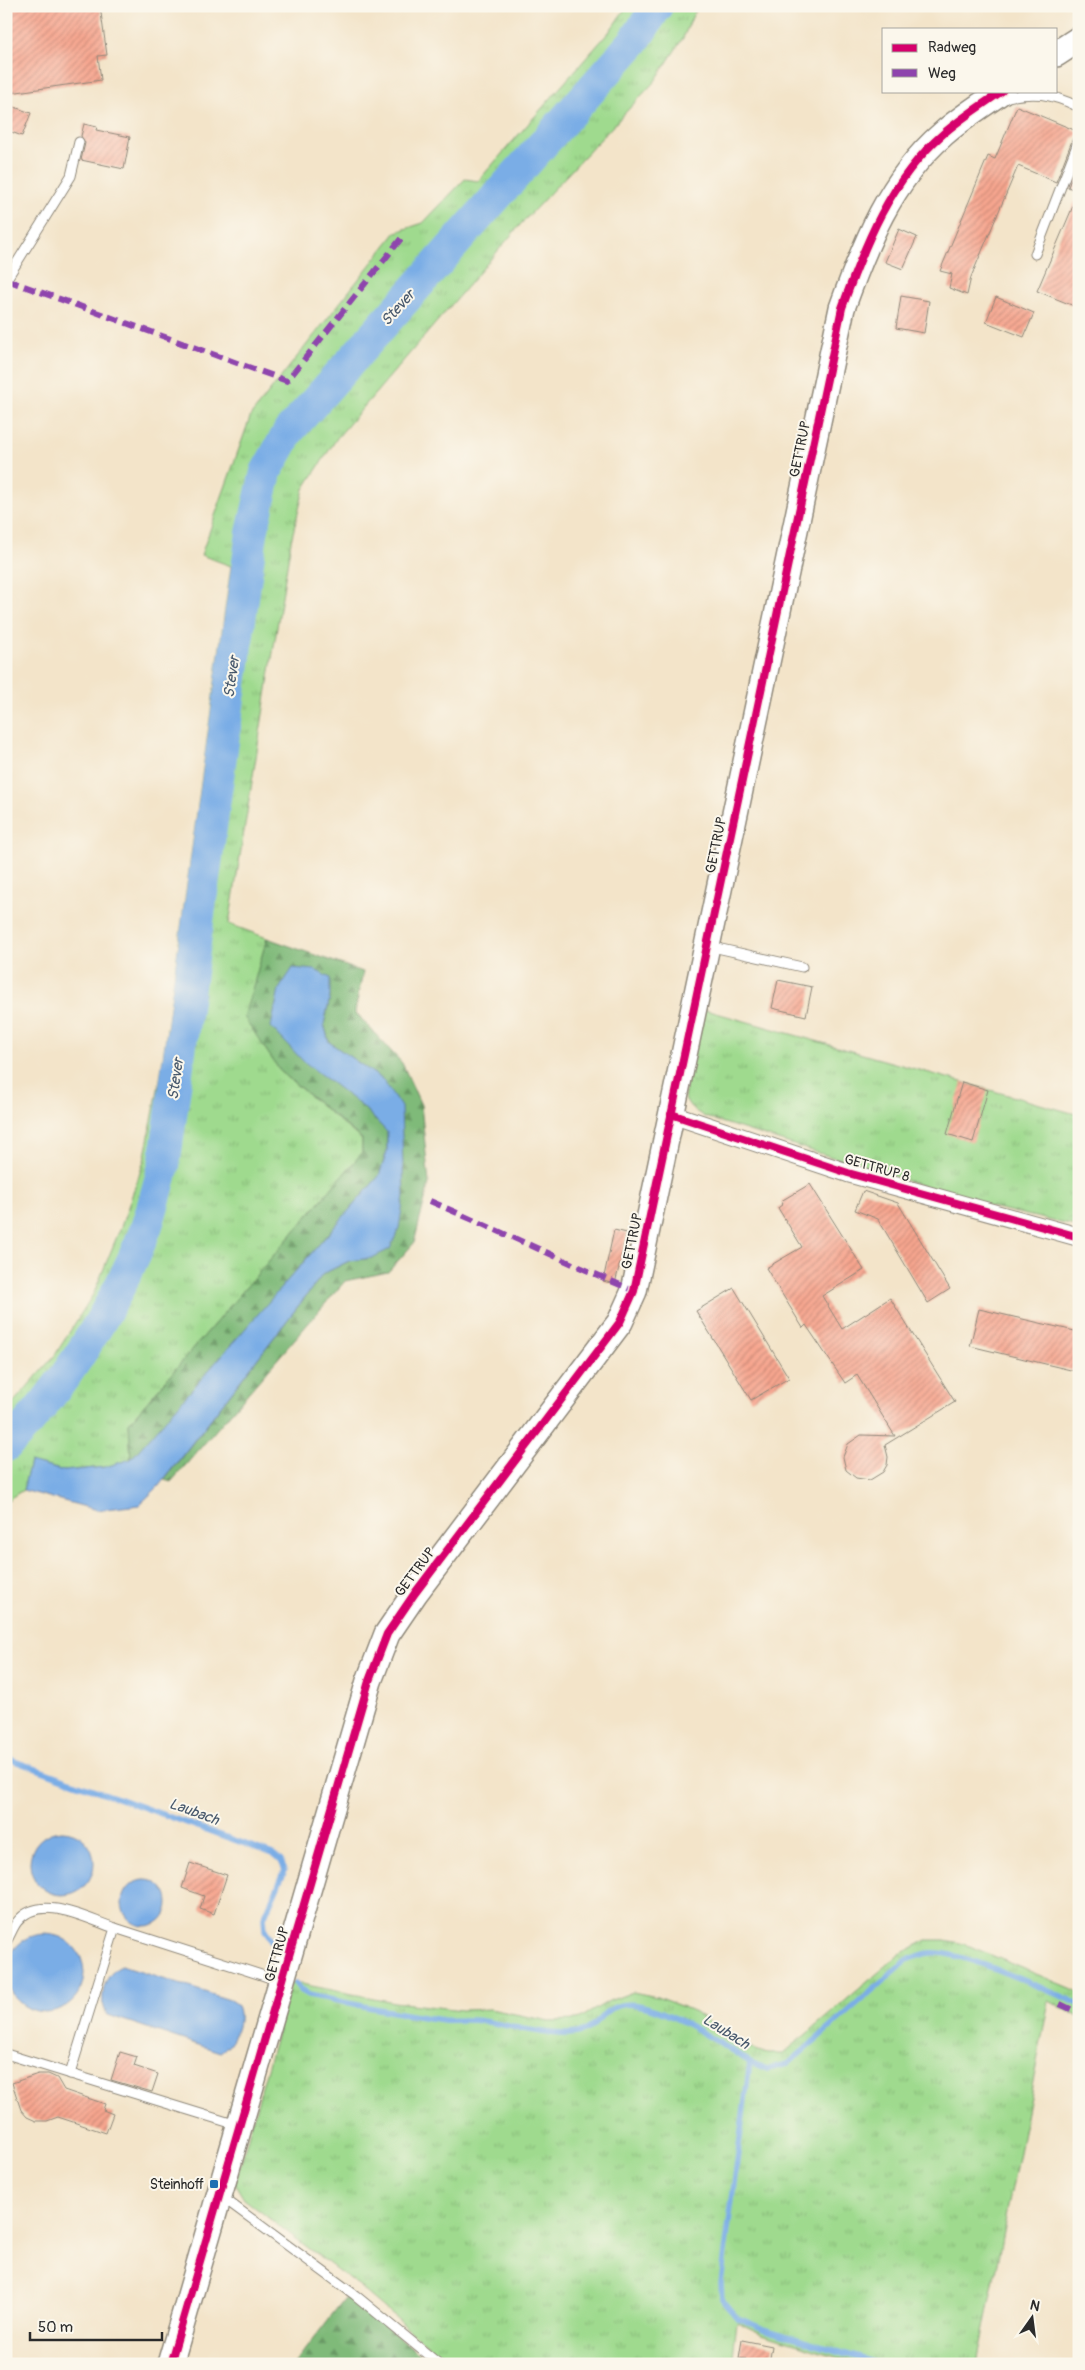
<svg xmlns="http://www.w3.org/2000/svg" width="1085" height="2370" font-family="Pangolin,sans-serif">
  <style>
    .grass { fill: url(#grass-tufts); stroke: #65825c }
    .forest { fill: url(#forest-firs); stroke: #557252 }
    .water { fill: #7aade6; stroke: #526c88 }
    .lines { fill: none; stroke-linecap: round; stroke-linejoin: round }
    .stream { stroke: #7aade6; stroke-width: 5.5 }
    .river { stroke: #7aade6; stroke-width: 32 }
    .building { fill: url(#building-hatch) }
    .lane-casing { stroke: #8f887a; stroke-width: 11 }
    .street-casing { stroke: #8f887a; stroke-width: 20 }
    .secondary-casing { stroke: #8f887a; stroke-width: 28 }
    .lane { stroke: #fff; stroke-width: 9 }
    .street { stroke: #fff; stroke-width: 18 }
    .secondary { stroke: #fff; stroke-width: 25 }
    .quiet { stroke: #8e44ad; stroke-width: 6; stroke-dasharray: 12 6; stroke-linecap: butt }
    .cycleway-casing { stroke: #fbf7ec; stroke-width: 11 }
    .cycleway { stroke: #d6006c; stroke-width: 8 }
    .poi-dot { fill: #1f6fb2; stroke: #fbf7ec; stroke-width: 2 }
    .labels { text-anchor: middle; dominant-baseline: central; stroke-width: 4; stroke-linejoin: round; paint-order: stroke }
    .street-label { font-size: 14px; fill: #2b2b2b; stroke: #fbf7ec }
    .poi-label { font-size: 14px; fill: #2b2b2b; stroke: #fbf7ec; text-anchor: end }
    .water-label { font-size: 15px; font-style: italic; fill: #47586c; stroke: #fbf7ec }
  </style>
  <defs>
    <pattern id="grass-tufts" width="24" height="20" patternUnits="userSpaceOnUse" patternTransform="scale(1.25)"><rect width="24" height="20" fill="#9fda8e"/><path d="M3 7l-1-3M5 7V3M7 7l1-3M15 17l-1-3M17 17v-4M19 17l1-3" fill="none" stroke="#89bb7b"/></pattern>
    <pattern id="forest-firs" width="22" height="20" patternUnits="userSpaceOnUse" patternTransform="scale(1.25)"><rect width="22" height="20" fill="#7fba79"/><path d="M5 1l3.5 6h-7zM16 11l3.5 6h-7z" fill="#689763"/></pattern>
    <pattern id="building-hatch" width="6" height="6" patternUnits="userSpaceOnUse" patternTransform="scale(1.25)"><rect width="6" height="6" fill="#f7a68f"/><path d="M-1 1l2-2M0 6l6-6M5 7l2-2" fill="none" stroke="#c88775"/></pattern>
  </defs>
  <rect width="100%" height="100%" fill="#fbf7ec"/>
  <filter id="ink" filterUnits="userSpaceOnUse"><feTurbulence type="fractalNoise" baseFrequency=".02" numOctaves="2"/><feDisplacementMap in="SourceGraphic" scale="10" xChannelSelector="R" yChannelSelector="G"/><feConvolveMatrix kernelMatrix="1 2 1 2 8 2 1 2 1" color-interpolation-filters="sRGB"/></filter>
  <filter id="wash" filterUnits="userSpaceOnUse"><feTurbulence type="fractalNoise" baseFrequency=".0096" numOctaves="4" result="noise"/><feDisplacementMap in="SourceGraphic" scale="20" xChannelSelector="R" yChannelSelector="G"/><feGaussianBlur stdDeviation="1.12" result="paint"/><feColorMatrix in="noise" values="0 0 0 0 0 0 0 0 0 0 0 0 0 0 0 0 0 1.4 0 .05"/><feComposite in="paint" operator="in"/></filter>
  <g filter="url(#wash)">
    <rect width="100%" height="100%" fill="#f3e4c9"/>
    <g class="grass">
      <path d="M627 6H697L683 38 655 81 520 225 337 438 304 489 291 541 229 924 267 938 245 1017 280 1071 362 1140V1153L129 1423 131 1460 105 1467 64 1471 30 1462 23 1490 6 1501V1411L55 1355 94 1293 122 1224 144 1161 160 1079 231 566 201 555 251 415 396 232 423 223 465 179 478 181 609 32Z"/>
      <path d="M702 1009 1079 1115V1227L987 1206 705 1117 692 1109 684 1097Z"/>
      <path d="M927 1940H945L965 1944 1079 1992V2017L1049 2001 977 2364H861L762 2334 737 2322 732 2364H450L361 2288 244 2199 235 2184 291 1982 394 2002 462 2010 490 2009 549 2021 577 2020 609 2001 633 1992 657 1997 691 2010 758 2052 769 2054H783L900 1954Z"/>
    </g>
    <g class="forest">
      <path d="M267 938 363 972 355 1012 402 1063 421 1105 429 1183 414 1243 388 1272 345 1281 171 1482 164 1480 323 1274 349 1261 372 1258 399 1228 383 1080 329 1042 324 1024 330 997 279 989 363 1107 387 1132V1151L379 1176 131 1460 129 1423 362 1153V1139L280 1071 244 1017Z"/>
      <path d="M348 2294 430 2364H294Z"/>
    </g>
    <g class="water">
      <path d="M293 968 315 970 330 978V997L324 1024 329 1042 383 1080 401 1107 404 1196 399 1228 390 1249 372 1258 349 1261 323 1274 158 1487 139 1505 97 1510 23 1490 30 1462 64 1471 105 1467 131 1459 379 1176 387 1151V1132L363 1107 303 1061 271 1027 279 989Z"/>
      <circle cx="62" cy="1863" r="32"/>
      <circle cx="145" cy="1903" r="23"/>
      <circle cx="45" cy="1973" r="39"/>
      <path d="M122 1966 230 2000 236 2004C245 2019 234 2044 220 2052L108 2015C97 2001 104 1972 122 1966Z"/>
    </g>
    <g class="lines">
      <g class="stream">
        <path d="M6 1758 273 1854 281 1861 285 1870 264 1918 265 1930 276 1949"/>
        <path d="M295 1983 300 1990 309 1995C353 2004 398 2014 443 2020 455 2021 468 2019 481 2021 509 2025 537 2034 566 2034 598 2034 595 2015 617 2006 650 1994 722 2045 750 2062L721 2283 722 2299 738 2318 764 2329 879 2364"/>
        <path d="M750 2062 767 2069 788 2064 907 1960C914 1958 921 1954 929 1953 960 1949 1047 1991 1079 2004"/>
      </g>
      <path class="river" d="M6 1446C63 1390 117 1303 146 1228 153 1208 158 1186 164 1166L252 533 266 472 289 431 635 40 657 6"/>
    </g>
    <g id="blocks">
      <g class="building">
        <path d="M6 6H100L107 55 98 56 101 80 10 93 6 65Z"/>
        <path d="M6 104 31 113 22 136 6 130Z"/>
        <path d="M1017 106 1079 132V134L1073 138 1056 182 1018 166 971 277 967 295 949 288 952 274 940 271 988 156 995 159Z"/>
        <path d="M84 124 97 127 96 130 130 137 124 169 81 160 85 143 81 136Z"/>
        <path d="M1079 158V192L1068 187Z"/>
        <path d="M1079 192V308L1037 291Z"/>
        <path d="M899 229 917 237 903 269 885 262Z"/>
        <path d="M901 296 929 301 924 333 896 328Z"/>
        <path d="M996 297 1034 313 1024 337 986 322Z"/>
        <path d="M778 980 812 987 806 1016 772 1008Z"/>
        <path d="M962 1082 988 1090 973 1142 947 1134Z"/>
        <path d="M810 1184 864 1270 822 1296 842 1329 890 1298 955 1402 885 1445 888 1457 887 1465 883 1472 870 1480 856 1478 846 1470 843 1457 848 1444 861 1435 895 1436 857 1375 845 1383 806 1325 803 1328 766 1268 802 1247 778 1208 783 1204 781 1201Z"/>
        <path d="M863 1191 898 1203 950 1289 928 1303 878 1219 855 1210Z"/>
        <path d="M614 1230 627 1233 615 1284 603 1281Z"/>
        <path d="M734 1288 789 1378 751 1400 696 1311Z"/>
        <path d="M979 1309 1079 1332V1372L970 1346Z"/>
        <path d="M190 1863 227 1875 214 1914 200 1909 204 1896 182 1888Z"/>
        <path d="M120 2052 137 2057 134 2066 158 2074 152 2092 111 2080Z"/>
        <path d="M38 2074H48L57 2078 64 2090 105 2104 103 2110 113 2114 106 2133 58 2117 47 2121H36L27 2117 21 2110 12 2083Z"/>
        <path d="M742 2340 772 2346 769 2364H745L746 2359 739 2358Z"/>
      </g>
    </g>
  </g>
  <g filter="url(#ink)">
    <use href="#blocks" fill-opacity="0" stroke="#8f887a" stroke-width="1"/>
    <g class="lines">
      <defs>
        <g id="lane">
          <path d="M1003 98C1034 91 1050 93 1079 107"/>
          <path d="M1035 254 1079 140"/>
          <path d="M6 280 71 176 79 142"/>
          <path d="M708 946 802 967"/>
          <path d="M115 1928 280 1981"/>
          <path d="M6 1942C10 1936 13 1927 17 1922 40 1892 87 1919 115 1928L70 2074"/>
          <path d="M6 2054 237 2125"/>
          <path d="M222 2197 355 2295 439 2364"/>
        </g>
        <path id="street" d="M671 1114 848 1173 1079 1237"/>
        <g id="secondary">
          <path d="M1056 54 1079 39"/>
          <path d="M170 2364 369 1681 387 1634 415 1593 620 1322 634 1291 842 308C865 244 890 180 943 134 961 118 982 105 1002 91"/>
        </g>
      </defs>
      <use href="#lane" class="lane-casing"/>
      <use href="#street" class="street-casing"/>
      <use href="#secondary" class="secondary-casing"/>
      <use href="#lane" class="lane"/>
      <use href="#street" class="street"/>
      <use href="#secondary" class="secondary"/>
      <g class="quiet">
        <path d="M7 280 287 381 404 235"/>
        <path d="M430 1201 634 1291"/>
        <path d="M1060 2004 1079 2013"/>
      </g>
      <defs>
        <g id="cycleway">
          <path d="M671 1114 848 1173 1079 1237"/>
          <path d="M170 2364 369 1681 387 1634 415 1593 620 1322 634 1291 842 308C865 244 890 180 943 134 961 118 982 105 1002 91"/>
        </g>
      </defs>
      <use href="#cycleway" class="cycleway-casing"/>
      <use href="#cycleway" class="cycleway"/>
    </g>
  </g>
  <rect class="poi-dot" x="209" y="2179" width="10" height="10" rx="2.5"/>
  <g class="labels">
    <g class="street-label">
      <text transform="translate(800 449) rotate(-78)">GETTRUP</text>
      <text transform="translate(716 845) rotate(-78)">GETTRUP</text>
      <text transform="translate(877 1168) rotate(16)">GETTRUP 8</text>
      <text transform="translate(632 1241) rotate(-78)">GETTRUP</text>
      <text transform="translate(415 1572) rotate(-53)">GETTRUP</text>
      <text transform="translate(277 1954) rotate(-74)">GETTRUP</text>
    </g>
    <g class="poi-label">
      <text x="204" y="2184">Steinhoff</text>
    </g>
    <g class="water-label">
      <text transform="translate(398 308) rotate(-48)">Stever</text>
      <text transform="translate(232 677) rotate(-82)">Stever</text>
      <text transform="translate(176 1079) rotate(-82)">Stever</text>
      <text transform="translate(194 1812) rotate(20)">Laubach</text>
      <text transform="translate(726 2032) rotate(32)">Laubach</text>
    </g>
  </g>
  <rect width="1085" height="2370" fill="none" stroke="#fbf7ec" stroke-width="25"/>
  <rect x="882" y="28" width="175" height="65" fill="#fbf7ec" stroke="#a8a59f"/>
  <rect x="892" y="44" width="25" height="8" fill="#d6006c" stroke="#a8a59f"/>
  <text x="928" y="52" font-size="15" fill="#2b2b2b">Radweg</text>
  <rect x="892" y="69" width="25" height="8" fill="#8e44ad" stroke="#a8a59f"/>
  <text x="928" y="78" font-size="15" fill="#2b2b2b">Weg</text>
  <g transform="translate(1032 2318) rotate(14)" stroke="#fbf7ec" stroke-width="4" paint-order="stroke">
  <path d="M0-4L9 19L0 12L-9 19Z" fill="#2b2b2b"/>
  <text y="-8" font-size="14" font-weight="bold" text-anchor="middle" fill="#2b2b2b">N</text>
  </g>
  <path d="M30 2332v8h132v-8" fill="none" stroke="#2b2b2b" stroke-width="2.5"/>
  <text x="38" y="2332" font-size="15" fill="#2b2b2b" stroke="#fbf7ec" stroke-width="4" paint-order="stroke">50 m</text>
</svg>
